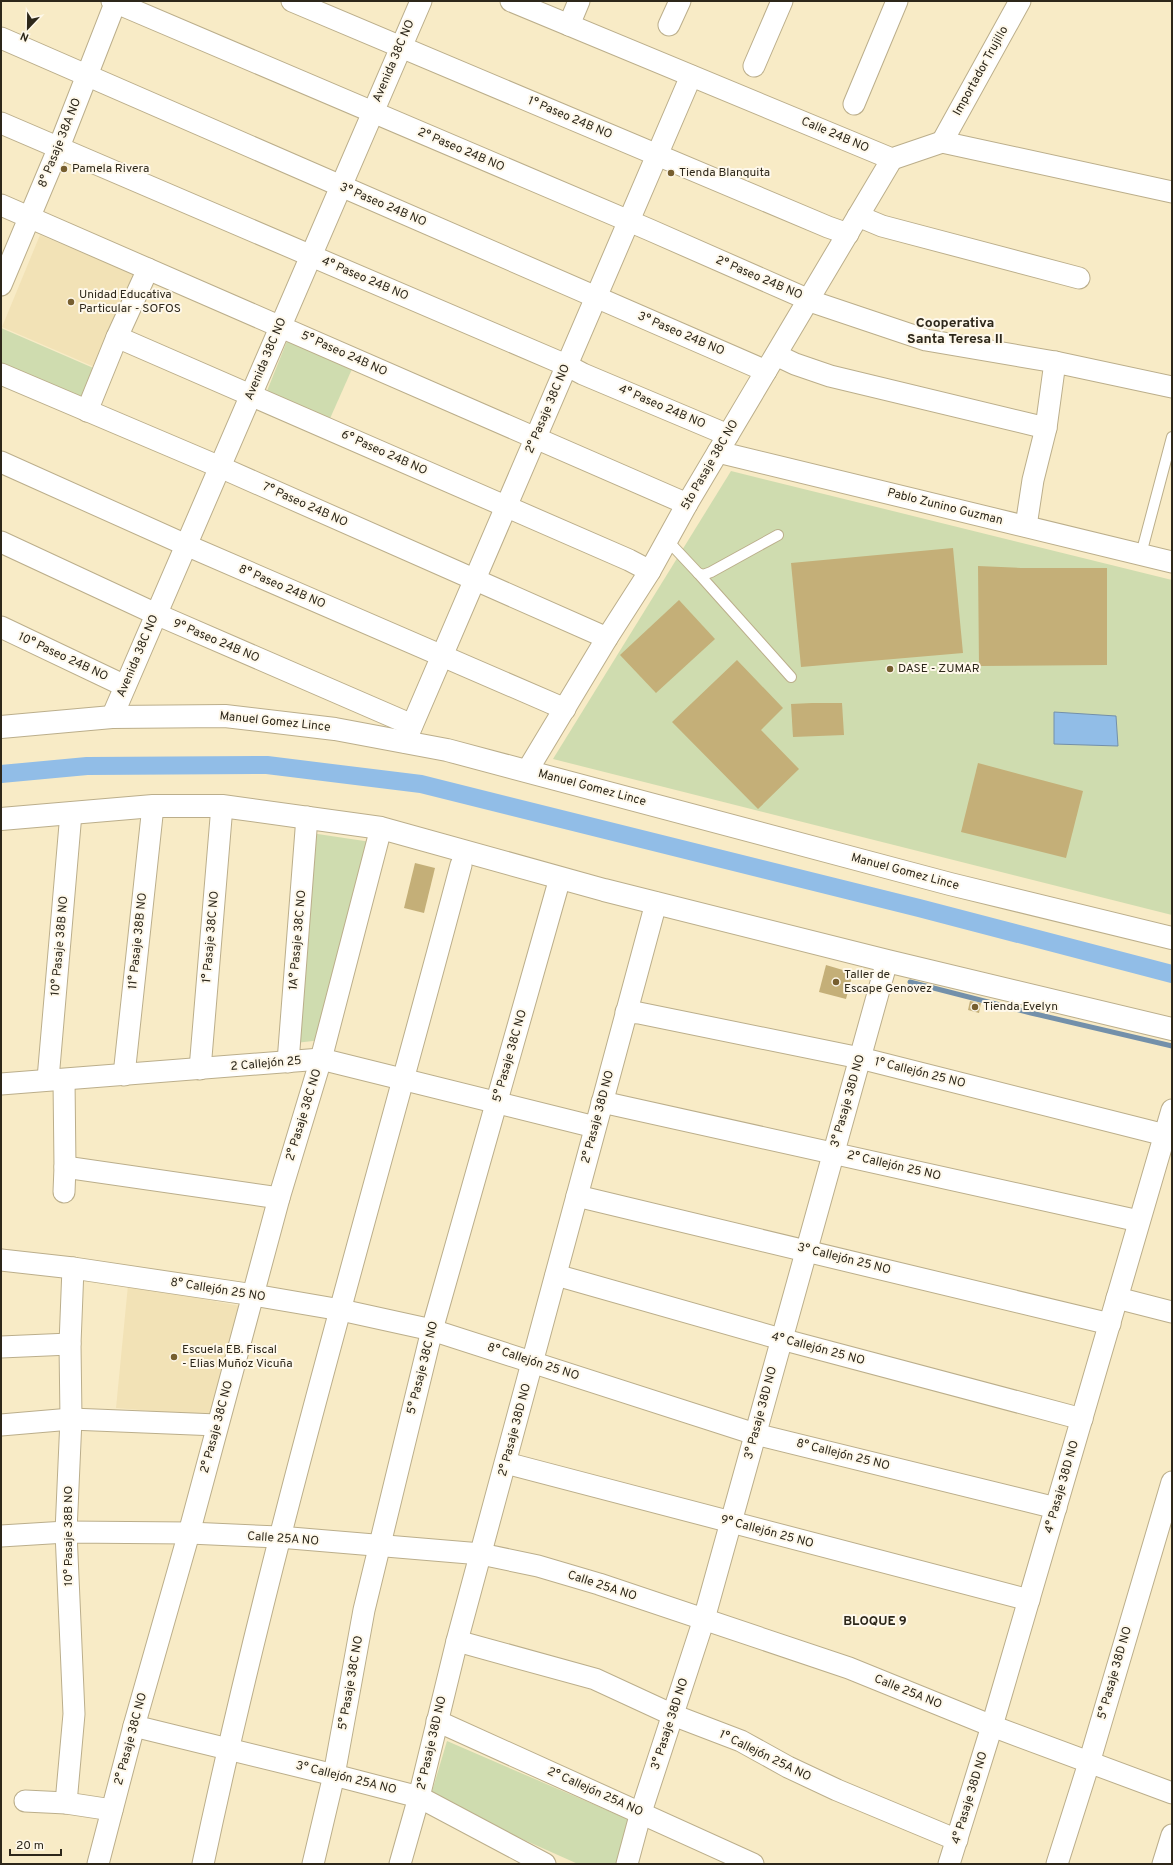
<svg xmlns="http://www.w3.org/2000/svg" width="1173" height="1865" font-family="Overpass,sans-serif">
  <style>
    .built { fill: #f2e2b6 }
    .green { fill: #cfdcaf }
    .water { fill: #91bde7; stroke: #7390aa }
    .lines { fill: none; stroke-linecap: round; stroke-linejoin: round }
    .stream { stroke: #7390aa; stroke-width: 5 }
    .canal { stroke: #91bde7; stroke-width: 18 }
    .building { fill: #c4af78 }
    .lane-casing { stroke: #bbae8b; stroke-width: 12 }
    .street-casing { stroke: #bbae8b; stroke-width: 23 }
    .secondary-casing { stroke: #bbae8b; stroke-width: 24 }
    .lane { stroke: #fff; stroke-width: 10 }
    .street { stroke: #fff; stroke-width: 21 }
    .secondary { stroke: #fff; stroke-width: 22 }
    .poi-dot { fill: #765e2f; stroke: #fef8ea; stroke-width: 1.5 }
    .labels { text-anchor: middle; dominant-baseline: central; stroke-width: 4; stroke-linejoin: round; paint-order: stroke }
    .street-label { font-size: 12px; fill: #2d271a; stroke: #fef8ea }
    .poi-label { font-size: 12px; fill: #2d271a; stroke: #fef8ea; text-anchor: start }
    .neighbourhood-label { font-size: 13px; font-weight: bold; fill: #2d271a; stroke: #fef8ea }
    .quarter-label { font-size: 14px; font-weight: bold; fill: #2d271a; stroke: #fef8ea }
  </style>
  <rect width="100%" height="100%" fill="#f8ebc6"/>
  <g class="built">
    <path d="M40 235 140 277 99 369 2 327Z"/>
    <path d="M128 1285 240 1306 212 1416 116 1408Z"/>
  </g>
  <g class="green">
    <path d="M1 328 98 370 84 403 1 368Z"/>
    <path d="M287 341 352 369 328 423 265 396Z"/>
    <path d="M731 471 1172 580V915L553 759Z"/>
    <path d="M311 833 371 842 322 1040 295 1043Z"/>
    <path d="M447 1741 632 1821 621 1864H578L430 1798Z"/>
  </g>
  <path class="water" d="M1054 712 1116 716 1118 746 1054 744Z"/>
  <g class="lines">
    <path class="stream" d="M910 982 1031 1013 1172 1046"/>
    <path class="canal" d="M1 774 87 766 267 765 421 784 919 908 1172 974"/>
  </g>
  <g class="building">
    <path d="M953 548 963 653 801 667 791 563Z"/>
    <path d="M978 566 1021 568H1107V665L979 666Z"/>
    <path d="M679 600 715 639 656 693 620 655Z"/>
    <path d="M737 660 783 708 761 730 799 769 758 809 672 722Z"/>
    <path d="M812 703H842L844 735 793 737 791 704Z"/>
    <path d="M978 763 1083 791 1066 858 961 832Z"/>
    <path d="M415 863 435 868 424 913 404 908Z"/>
    <path d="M826 965 853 973 846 999 819 992Z"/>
    <path d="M970 1001 981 1003 979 1013 968 1010Z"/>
  </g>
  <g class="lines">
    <defs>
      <g id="lane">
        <path d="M668 541 698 573 703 575 711 572 778 535"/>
        <path d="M1141 554 1172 437"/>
        <path d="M698 573 791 677"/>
      </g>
      <g id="street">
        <path d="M112 1 650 230 816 303 926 340 1055 362 1172 387"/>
        <path d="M292 1 828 227 848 234"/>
        <path d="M511 1 892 159 942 142 1172 192"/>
        <path d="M569 25 579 1"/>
        <path d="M669 25 680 1"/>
        <path d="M1 38 766 371"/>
        <path d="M754 66 782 1"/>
        <path d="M854 104 897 1"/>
        <path d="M1 123 566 365 583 374 728 435"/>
        <path d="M942 142 1020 1"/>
        <path d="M1 205 687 504"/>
        <path d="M858 216 882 226 1079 278"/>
        <path d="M1 285 59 147 116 1"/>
        <path d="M117 337 629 560 650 571"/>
        <path d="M776 355 795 364 830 376 1046 428"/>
        <path d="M1 374 220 467 607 638"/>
        <path d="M87 411 117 337 148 269"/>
        <path d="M718 452 1172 562"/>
        <path d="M1 462 186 545 565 709"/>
        <path d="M1026 526 1033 480 1046 428 1055 362"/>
        <path d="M1 542 156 614 412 725"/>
        <path d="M1 627 125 686"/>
        <path d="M112 717 421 1"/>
        <path d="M405 742 691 76"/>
        <path d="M527 771 607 638 650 571 687 504 892 159"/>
        <path d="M626 1012 639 1013 860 1058 1165 1135"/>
        <path d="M288 1062 307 817"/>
        <path d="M200 1069 222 806"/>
        <path d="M124 1075 153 806"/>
        <path d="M48 1079 71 813"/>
        <path d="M1 1084 321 1059 595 1127"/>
        <path d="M602 1102 1139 1221"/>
        <path d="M65 1167 279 1198"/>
        <path d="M64 1192 65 1167 64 1080"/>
        <path d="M577 1196 1110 1324"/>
        <path d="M1 1260 73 1268 254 1295 341 1310 432 1330 755 1434 1056 1508"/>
        <path d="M556 1275 781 1339 1082 1419"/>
        <path d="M1117 1298 1172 1312"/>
        <path d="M1 1347 70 1344"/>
        <path d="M1 1425 71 1419 217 1425"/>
        <path d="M506 1463 1029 1600"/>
        <path d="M1 1536 66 1532 189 1533 279 1537 481 1554 538 1566 599 1584 849 1668 992 1726 1172 1793"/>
        <path d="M457 1641 595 1679 673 1715 741 1741 788 1767 837 1790 957 1840"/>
        <path d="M437 1721 753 1864"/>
        <path d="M134 1726 334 1775 419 1797 545 1864"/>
        <path d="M25 1801 66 1803 112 1810"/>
        <path d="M66 1803 74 1714 66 1532 71 1419 70 1344 73 1268"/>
        <path d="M98 1864 134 1726 189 1533 279 1198 321 1059 381 828"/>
        <path d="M203 1864C274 1528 373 1198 461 865"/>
        <path d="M313 1864 334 1775 364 1610 432 1330 560 878"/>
        <path d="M400 1864 419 1797 457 1641 656 903"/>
        <path d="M627 1864 641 1812 704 1619 887 961"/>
        <path d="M949 1864 992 1726 1172 1110"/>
        <path d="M1057 1864 1089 1763 1172 1482"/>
        <path d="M1163 1864 1172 1835"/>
      </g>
      <g id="secondary">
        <path d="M1 727 112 717 225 716 335 729 447 750 950 884 1172 938"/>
        <path d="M1 819 153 806H222L381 828 604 890 887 961 1172 1029"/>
      </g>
    </defs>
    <use href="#lane" class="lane-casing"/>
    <use href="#street" class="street-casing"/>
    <use href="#secondary" class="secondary-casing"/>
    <use href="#lane" class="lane"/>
    <use href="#street" class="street"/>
    <use href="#secondary" class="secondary"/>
  </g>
  <g class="poi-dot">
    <circle cx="64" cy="169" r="4"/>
    <circle cx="671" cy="173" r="4"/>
    <circle cx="71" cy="302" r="4"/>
    <circle cx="890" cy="669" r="4"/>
    <circle cx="836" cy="982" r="4"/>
    <circle cx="975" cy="1007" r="4"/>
    <circle cx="174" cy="1357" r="4"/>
  </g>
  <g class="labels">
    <g class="street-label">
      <text transform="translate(394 61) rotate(-67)">Avenida 38C NO</text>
      <text transform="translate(981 71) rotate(-61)">Importador Trujillo</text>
      <text transform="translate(570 118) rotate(23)">1° Paseo 24B NO</text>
      <text transform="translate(835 135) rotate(23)">Calle 24B NO</text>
      <text transform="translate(60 143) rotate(-68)">8° Pasaje 38A NO</text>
      <text transform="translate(461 150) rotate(23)">2° Paseo 24B NO</text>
      <text transform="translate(383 205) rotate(23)">3° Paseo 24B NO</text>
      <text transform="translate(759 278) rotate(23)">2° Paseo 24B NO</text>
      <text transform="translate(365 279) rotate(23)">4° Paseo 24B NO</text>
      <text transform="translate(681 334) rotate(23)">3° Paseo 24B NO</text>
      <text transform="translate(344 354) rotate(24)">5° Paseo 24B NO</text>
      <text transform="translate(266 359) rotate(-67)">Avenida 38C NO</text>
      <text transform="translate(662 407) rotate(23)">4° Paseo 24B NO</text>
      <text transform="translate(548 409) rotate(-67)">2° Pasaje 38C NO</text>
      <text transform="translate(384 453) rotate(24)">6° Paseo 24B NO</text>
      <text transform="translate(710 465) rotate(-60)">5to Pasaje 38C NO</text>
      <text transform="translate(305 505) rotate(24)">7° Paseo 24B NO</text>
      <text transform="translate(945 507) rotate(14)">Pablo Zunino Guzman</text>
      <text transform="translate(282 587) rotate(23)">8° Paseo 24B NO</text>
      <text transform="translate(216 641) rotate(23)">9° Paseo 24B NO</text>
      <text transform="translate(138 656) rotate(-67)">Avenida 38C NO</text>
      <text transform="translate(63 657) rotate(25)">10° Paseo 24B NO</text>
      <text transform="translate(275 722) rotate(6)">Manuel Gomez Lince</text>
      <text transform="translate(592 788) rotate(15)">Manuel Gomez Lince</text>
      <text transform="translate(905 872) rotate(15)">Manuel Gomez Lince</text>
      <text transform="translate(211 937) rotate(-85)">1° Pasaje 38C NO</text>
      <text transform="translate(298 940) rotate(-85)">1A° Pasaje 38C NO</text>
      <text transform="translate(138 941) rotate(-84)">11° Pasaje 38B NO</text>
      <text transform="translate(60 946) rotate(-85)">10° Pasaje 38B NO</text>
      <text transform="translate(510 1056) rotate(-74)">5° Pasaje 38C NO</text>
      <text transform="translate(266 1064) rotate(-5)">2 Callejón 25</text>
      <text transform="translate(920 1073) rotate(14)">1° Callejón 25 NO</text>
      <text transform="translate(848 1101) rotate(-74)">3° Pasaje 38D NO</text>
      <text transform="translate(304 1115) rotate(-73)">2° Pasaje 38C NO</text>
      <text transform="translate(598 1117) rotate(-75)">2° Pasaje 38D NO</text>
      <text transform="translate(894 1166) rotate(13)">2° Callejón 25 NO</text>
      <text transform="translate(844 1259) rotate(14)">3° Callejón 25 NO</text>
      <text transform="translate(218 1290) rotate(9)">8° Callejón 25 NO</text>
      <text transform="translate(818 1349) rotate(15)">4° Callejón 25 NO</text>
      <text transform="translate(533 1362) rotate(18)">8° Callejón 25 NO</text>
      <text transform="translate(423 1368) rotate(-76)">5° Pasaje 38C NO</text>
      <text transform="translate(761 1413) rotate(-75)">3° Pasaje 38D NO</text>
      <text transform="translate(217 1427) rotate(-75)">2° Pasaje 38C NO</text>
      <text transform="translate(515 1430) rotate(-75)">2° Pasaje 38D NO</text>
      <text transform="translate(843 1455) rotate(14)">8° Callejón 25 NO</text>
      <text transform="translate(1062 1487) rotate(-74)">4° Pasaje 38D NO</text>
      <text transform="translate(767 1532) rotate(15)">9° Callejón 25 NO</text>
      <text transform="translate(69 1536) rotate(-90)">10° Pasaje 38B NO</text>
      <text transform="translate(283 1539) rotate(4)">Calle 25A NO</text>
      <text transform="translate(602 1586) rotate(18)">Calle 25A NO</text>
      <text transform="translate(1115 1673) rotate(-74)">5° Pasaje 38D NO</text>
      <text transform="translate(351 1683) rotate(-80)">5° Pasaje 38C NO</text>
      <text transform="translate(908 1692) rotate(22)">Calle 25A NO</text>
      <text transform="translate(670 1724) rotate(-72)">3° Pasaje 38D NO</text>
      <text transform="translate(131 1739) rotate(-75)">2° Pasaje 38C NO</text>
      <text transform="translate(432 1743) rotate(-77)">2° Pasaje 38D NO</text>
      <text transform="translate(765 1756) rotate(26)">1° Callejón 25A NO</text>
      <text transform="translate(346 1778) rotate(14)">3° Callejón 25A NO</text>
      <text transform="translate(595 1792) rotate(24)">2° Callejón 25A NO</text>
      <text transform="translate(970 1798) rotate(-73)">4° Pasaje 38D NO</text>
    </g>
    <g class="poi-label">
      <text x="72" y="169">Pamela Rivera</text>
      <text x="679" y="173">Tienda Blanquita</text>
      <text x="79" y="295">Unidad Educativa<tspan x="79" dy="14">Particular - SOFOS</tspan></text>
      <text x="898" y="669">DASE - ZUMAR</text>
      <text x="844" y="975">Taller de<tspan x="844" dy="14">Escape Genovez</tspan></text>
      <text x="983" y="1007">Tienda Evelyn</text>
      <text x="182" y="1350">Escuela EB. Fiscal<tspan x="182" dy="14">- Elias Muñoz Vicuña</tspan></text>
    </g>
    <g class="neighbourhood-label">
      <text x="875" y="1622">BLOQUE 9</text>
    </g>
    <g class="quarter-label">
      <text x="955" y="323">Cooperativa<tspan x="955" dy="16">Santa Teresa II</tspan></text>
    </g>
  </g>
  <rect width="1173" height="1865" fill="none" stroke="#2d271a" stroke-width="4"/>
  <g transform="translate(28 28) rotate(202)" stroke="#fef8ea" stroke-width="3" paint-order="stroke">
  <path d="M0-3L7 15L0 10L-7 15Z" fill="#2d271a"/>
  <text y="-6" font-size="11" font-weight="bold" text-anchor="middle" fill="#2d271a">N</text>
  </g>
  <path d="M10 1849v6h51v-6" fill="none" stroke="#2d271a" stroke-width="2"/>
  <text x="16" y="1849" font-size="12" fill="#2d271a" stroke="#fef8ea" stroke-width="3" paint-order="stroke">20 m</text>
</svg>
